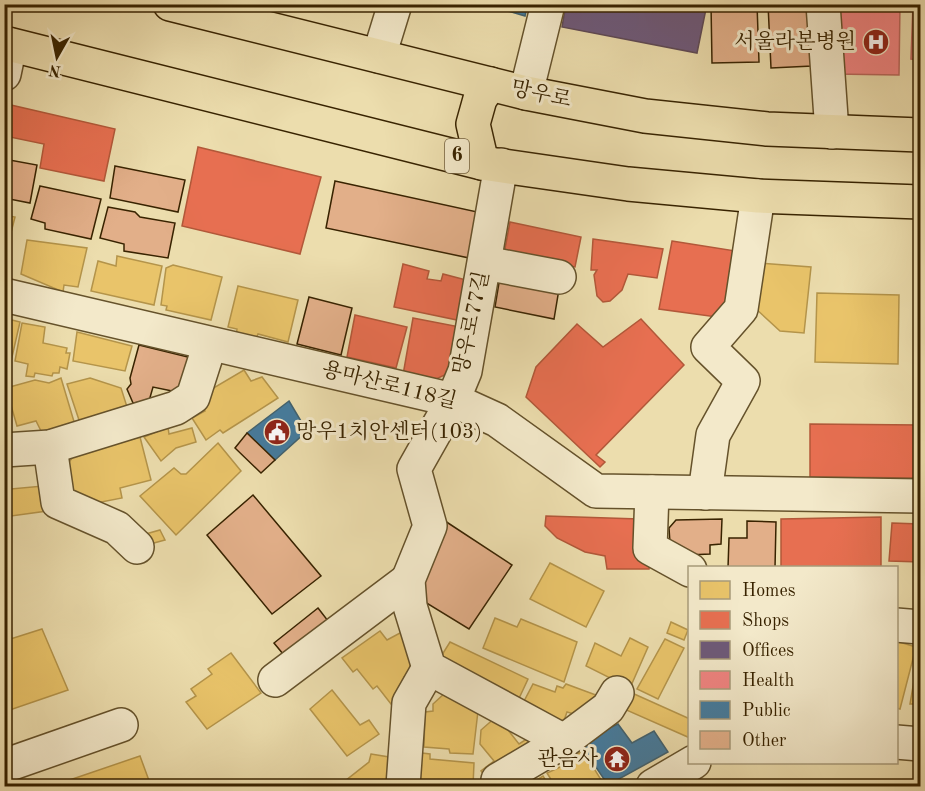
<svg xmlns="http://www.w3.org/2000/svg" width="925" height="791" font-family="'Old Standard TT','Noto Serif KR',serif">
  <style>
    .homes { fill: #e9c46a; stroke: #b4944a; stroke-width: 1.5 }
    .shops { fill: #e76f51; stroke: #b25839; stroke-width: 1.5 }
    .offices { fill: #6d597a; stroke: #5d4955; stroke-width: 1.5 }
    .health { fill: #f28482; stroke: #ba675b; stroke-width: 1.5 }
    .public { fill: #457b9d; stroke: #41616e; stroke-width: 1.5 }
    .building { fill: #e2af89; stroke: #382300; stroke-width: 1.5 }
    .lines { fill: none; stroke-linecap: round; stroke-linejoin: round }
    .minor-casing { stroke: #65522b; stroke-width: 36 }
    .primary-casing { stroke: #382300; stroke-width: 36 }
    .minor { stroke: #f3e9ca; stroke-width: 33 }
    .primary { stroke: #ecddad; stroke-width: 33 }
    .labels { text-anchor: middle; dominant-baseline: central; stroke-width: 6; stroke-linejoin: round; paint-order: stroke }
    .shield { fill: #f3e9ca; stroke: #705e3d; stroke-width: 1.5 }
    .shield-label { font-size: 20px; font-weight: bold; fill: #382300 }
    .poi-label { font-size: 21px; fill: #382300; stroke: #f3e9ca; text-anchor: end }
    .street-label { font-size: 21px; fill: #382300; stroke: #f3e9ca }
  </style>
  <rect width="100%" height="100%" fill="#ecddad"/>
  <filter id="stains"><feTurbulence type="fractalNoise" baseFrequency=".00333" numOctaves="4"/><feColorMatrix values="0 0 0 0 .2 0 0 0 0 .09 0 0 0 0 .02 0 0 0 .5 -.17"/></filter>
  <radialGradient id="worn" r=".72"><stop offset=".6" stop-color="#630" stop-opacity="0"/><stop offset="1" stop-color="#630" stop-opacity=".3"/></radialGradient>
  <g class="homes">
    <path d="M4 215 15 217 4 260Z"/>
    <path d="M27 240 87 248 78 287 64 285 63 292 21 274Z"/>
    <path d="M117 256 162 266 154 305 91 291 98 261 116 266Z"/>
    <path d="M757 263 811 267 804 333 780 331 755 308Z"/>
    <path d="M173 265 222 277 211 320 166 310 167 306 161 305 166 268Z"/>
    <path d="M238 286 298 300 288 342 258 334 255 342 236 337 237 329 228 327Z"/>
    <path d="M817 293 899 295 898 364 815 362Z"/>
    <path d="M4 318 20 322 9 370 4 369Z"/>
    <path d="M22 323 45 327 43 343 67 348 66 353H70L67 369 60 367 59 373H53L52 376 35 373 34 377 26 376 28 364 15 361Z"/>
    <path d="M77 332 132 346 125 371 73 361Z"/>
    <path d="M244 370 251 381 262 377 278 398 223 433 220 430 206 440 192 418 205 411 201 404 205 393Z"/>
    <path d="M61 378 75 425 42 433 36 421 17 426 6 388 35 380 49 383Z"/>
    <path d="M90 378 121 388 128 410 80 423 67 384Z"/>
    <path d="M168 427 169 434 192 428 196 442 176 448 161 461 144 437Z"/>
    <path d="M140 437 151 480 120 488 122 498 81 506 72 499 64 469 75 454Z"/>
    <path d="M218 443 241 471 176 535 140 496 174 468 181 474H186Z"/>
    <path d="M4 479H10L11 489 43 486 47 511 4 517Z"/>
    <path d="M160 530 165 540 139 547 135 537Z"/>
    <path d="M550 563 604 591 586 627 530 599Z"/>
    <path d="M495 618 517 627 521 619 577 642 564 682 483 648Z"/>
    <path d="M671 622 688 630 684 640 667 633Z"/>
    <path d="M42 629 68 690 4 712V641Z"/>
    <path d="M380 631 387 640 400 633 422 666 404 677 411 691 391 704 377 686 373 689 357 669 353 672 342 658Z"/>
    <path d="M630 638 648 647 630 688 586 666 595 643 621 656Z"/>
    <path d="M665 639 684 648 658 699 637 689Z"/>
    <path d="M896 641 916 647 900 709 896 708Z"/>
    <path d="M450 642 528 679 515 707 440 658Z"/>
    <path d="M920 646V704H910Z"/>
    <path d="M231 653 261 693 207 729 186 702 196 696 191 689 212 674 208 669Z"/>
    <path d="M533 684 555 692 557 686 563 688 566 684 604 698 584 717 567 712 561 729 521 707Z"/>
    <path d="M332 690 360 725 369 720 379 734 347 756 310 709Z"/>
    <path d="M445 693 478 711 473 754 450 753 449 749 424 747 425 712 433 711V704Z"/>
    <path d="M632 693 690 719V738L624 709Z"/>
    <path d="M497 716 519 744 533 735 545 748 489 782 481 771 494 761 480 744 481 730Z"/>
    <path d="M583 751 605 786H555L547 773 569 763 566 760Z"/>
    <path d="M422 753 430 754V759L474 763 473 786H419Z"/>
    <path d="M371 754 395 758 396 786H344L345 781 369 762Z"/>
    <path d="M140 756 151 786H52Z"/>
    <path d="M543 776 549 786H527Z"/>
  </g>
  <g class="shops">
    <path d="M11 105 115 129 104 181 40 168 44 144 5 136Z"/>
    <path d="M198 147 321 177 300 254 182 226Z"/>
    <path d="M510 222 581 237 575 267 504 254Z"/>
    <path d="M593 239 663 249 657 278 628 274 622 290 610 301 603 302 597 296 594 275 597 270H591Z"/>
    <path d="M672 241 742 252 724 318 659 309Z"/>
    <path d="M403 264 429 271 427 279 441 281 443 274 470 281 462 321 394 307Z"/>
    <path d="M355 315 407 327 396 368 347 357Z"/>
    <path d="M413 318 460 327 453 371 432 381 403 375Z"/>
    <path d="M641 319 684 365 596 455 605 462 600 467 526 397 536 367 577 324 603 347Z"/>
    <path d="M810 424 920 425V478L810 477Z"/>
    <path d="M546 516 639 519 651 557 649 569H607L605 556 585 552 557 538 545 526Z"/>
    <path d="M881 517V568H781V519Z"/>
    <path d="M892 523 920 524V562L889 561Z"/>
  </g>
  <path class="offices" d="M566 4H707L697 53 562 27Z"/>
  <g class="health">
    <path d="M835 4H900L899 75 834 74Z"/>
    <path d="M913 4H920V60L911 59Z"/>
  </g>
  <g class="public">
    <path d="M484 4H528L525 16Z"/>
    <path d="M289 401 307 431 275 460 247 433Z"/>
    <path d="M618 724 632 743 654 731 668 752 608 785 579 742Z"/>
  </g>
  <g class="building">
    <path d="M711 4H757L759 62 712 63Z"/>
    <path d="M768 4H809L812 66 771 68Z"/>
    <path d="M4 159 37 165 30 203 4 198Z"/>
    <path d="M115 166 185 180 178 212 110 198Z"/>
    <path d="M335 181 482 213 474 259 326 228Z"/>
    <path d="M40 186 101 199 91 239 45 229V223L31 219Z"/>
    <path d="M108 207 135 212 140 217 175 223 168 258 124 251V244L100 238Z"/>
    <path d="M500 277 559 289 554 319 495 307Z"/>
    <path d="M309 297 352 308 341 355 297 344Z"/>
    <path d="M139 345 196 359 187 394 153 387 149 401 133 403 127 389 131 384 130 378Z"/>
    <path d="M247 433 275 460 261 473 235 448Z"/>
    <path d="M253 495 321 576 272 614 207 535Z"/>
    <path d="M722 519 721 544 710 545V554L688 555 670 543 669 528 676 520Z"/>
    <path d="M445 521 512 565 469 629 415 596Z"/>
    <path d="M747 521 776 522 775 568H728L729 538H747Z"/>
    <path d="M318 608 332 626 288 660 274 643Z"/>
  </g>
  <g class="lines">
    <defs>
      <g id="minor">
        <path d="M823 4 832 132"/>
        <path d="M379 56 395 4"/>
        <path d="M4 74 10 45"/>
        <path d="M526 93 548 4"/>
        <path d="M501 165 465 371 453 400 414 469 430 526 408 580 410 606 429 668 564 741"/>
        <path d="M485 263 559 277"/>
        <path d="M4 295 453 400 497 420 596 491 920 496"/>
        <path d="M50 447 58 502 117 528 137 547"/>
        <path d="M4 450 50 447 176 408 193 397 210 344"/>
        <path d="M652 492 650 548 690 570"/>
        <path d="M705 493 713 435 743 381 708 347 741 309 758 196"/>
        <path d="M896 625 920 627"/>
        <path d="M275 680 408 580"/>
        <path d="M896 742 920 744"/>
        <path d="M4 766 121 725"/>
        <path d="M498 780 564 741 608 708 617 693"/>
        <path d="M403 786 409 703 429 668"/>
        <path d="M653 786 694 762"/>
      </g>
      <g id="primary">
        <path d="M170 4 526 93 645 116 767 129 920 135"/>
        <path d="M4 43 482 163 628 184 758 196 920 202"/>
        <path d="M482 163 473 124 480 99 490 84"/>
      </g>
    </defs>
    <use href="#minor" class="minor-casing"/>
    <use href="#primary" class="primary-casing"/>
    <use href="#minor" class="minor"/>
    <use href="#primary" class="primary"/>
  </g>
  <defs>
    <symbol id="hospital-disc" viewBox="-11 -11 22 22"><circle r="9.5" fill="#8f2418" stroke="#f3e9ca"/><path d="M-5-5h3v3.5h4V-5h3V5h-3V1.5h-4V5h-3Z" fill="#fff"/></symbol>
    <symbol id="civic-disc" viewBox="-11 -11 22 22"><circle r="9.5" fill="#8f2418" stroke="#f3e9ca"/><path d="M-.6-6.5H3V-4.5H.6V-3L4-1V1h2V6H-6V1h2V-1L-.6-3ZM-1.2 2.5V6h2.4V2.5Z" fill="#fff"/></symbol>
    <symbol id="temple-disc" viewBox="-11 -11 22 22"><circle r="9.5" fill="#8f2418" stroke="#f3e9ca"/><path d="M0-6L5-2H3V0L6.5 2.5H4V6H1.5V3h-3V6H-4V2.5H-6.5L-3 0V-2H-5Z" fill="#fff"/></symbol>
  </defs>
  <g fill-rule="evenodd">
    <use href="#hospital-disc" x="861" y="27" width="30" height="30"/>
    <use href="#civic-disc" x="262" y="417" width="30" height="30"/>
    <use href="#temple-disc" x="602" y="744" width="30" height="30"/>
  </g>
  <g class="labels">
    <rect class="shield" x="445" y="139" width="24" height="34" rx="4.5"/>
    <g class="shield-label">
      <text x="457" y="156">6</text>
    </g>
    <g class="poi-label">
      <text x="856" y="42">서울라본병원</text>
      <text x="296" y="432" text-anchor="start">망우1치안센터(103)</text>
      <text x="598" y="759">관음사</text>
    </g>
    <g class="street-label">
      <text transform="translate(541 95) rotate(12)">망우로</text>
      <text transform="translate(472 323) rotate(-78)">망우로77길</text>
      <text transform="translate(389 386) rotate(14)">용마산로118길</text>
    </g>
  </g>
  <rect width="925" height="791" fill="none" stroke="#ecddad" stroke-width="24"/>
  <rect x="6" y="6" width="913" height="779" fill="none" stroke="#382300" stroke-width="3"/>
  <rect x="12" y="12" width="901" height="767" fill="none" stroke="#382300" stroke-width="1.5"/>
  <rect x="688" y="566" width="210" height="198" fill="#f3e9ca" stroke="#a89a79" stroke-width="1.5"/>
  <rect x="700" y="581" width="30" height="18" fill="#e9c46a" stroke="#a89a79" stroke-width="1.5"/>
  <text x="742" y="596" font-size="18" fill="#382300">Homes</text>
  <rect x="700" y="611" width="30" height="18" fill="#e76f51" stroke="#a89a79" stroke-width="1.5"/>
  <text x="742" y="626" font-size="18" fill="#382300">Shops</text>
  <rect x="700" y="641" width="30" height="18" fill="#6d597a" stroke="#a89a79" stroke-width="1.5"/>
  <text x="742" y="656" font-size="18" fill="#382300">Offices</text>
  <rect x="700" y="671" width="30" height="18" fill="#f28482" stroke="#a89a79" stroke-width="1.5"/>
  <text x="742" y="686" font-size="18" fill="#382300">Health</text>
  <rect x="700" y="701" width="30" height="18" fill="#457b9d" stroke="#a89a79" stroke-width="1.5"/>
  <text x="742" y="716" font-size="18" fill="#382300">Public</text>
  <rect x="700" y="731" width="30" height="18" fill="#e2af89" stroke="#a89a79" stroke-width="1.5"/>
  <text x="742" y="746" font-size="18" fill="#382300">Other</text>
  <g transform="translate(57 57) rotate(189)" stroke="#f3e9ca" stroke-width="4.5" paint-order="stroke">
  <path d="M0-4.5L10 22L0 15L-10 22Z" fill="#382300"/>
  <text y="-9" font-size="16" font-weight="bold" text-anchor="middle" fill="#382300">N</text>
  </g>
  <rect width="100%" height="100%" filter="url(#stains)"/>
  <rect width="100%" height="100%" fill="url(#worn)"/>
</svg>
